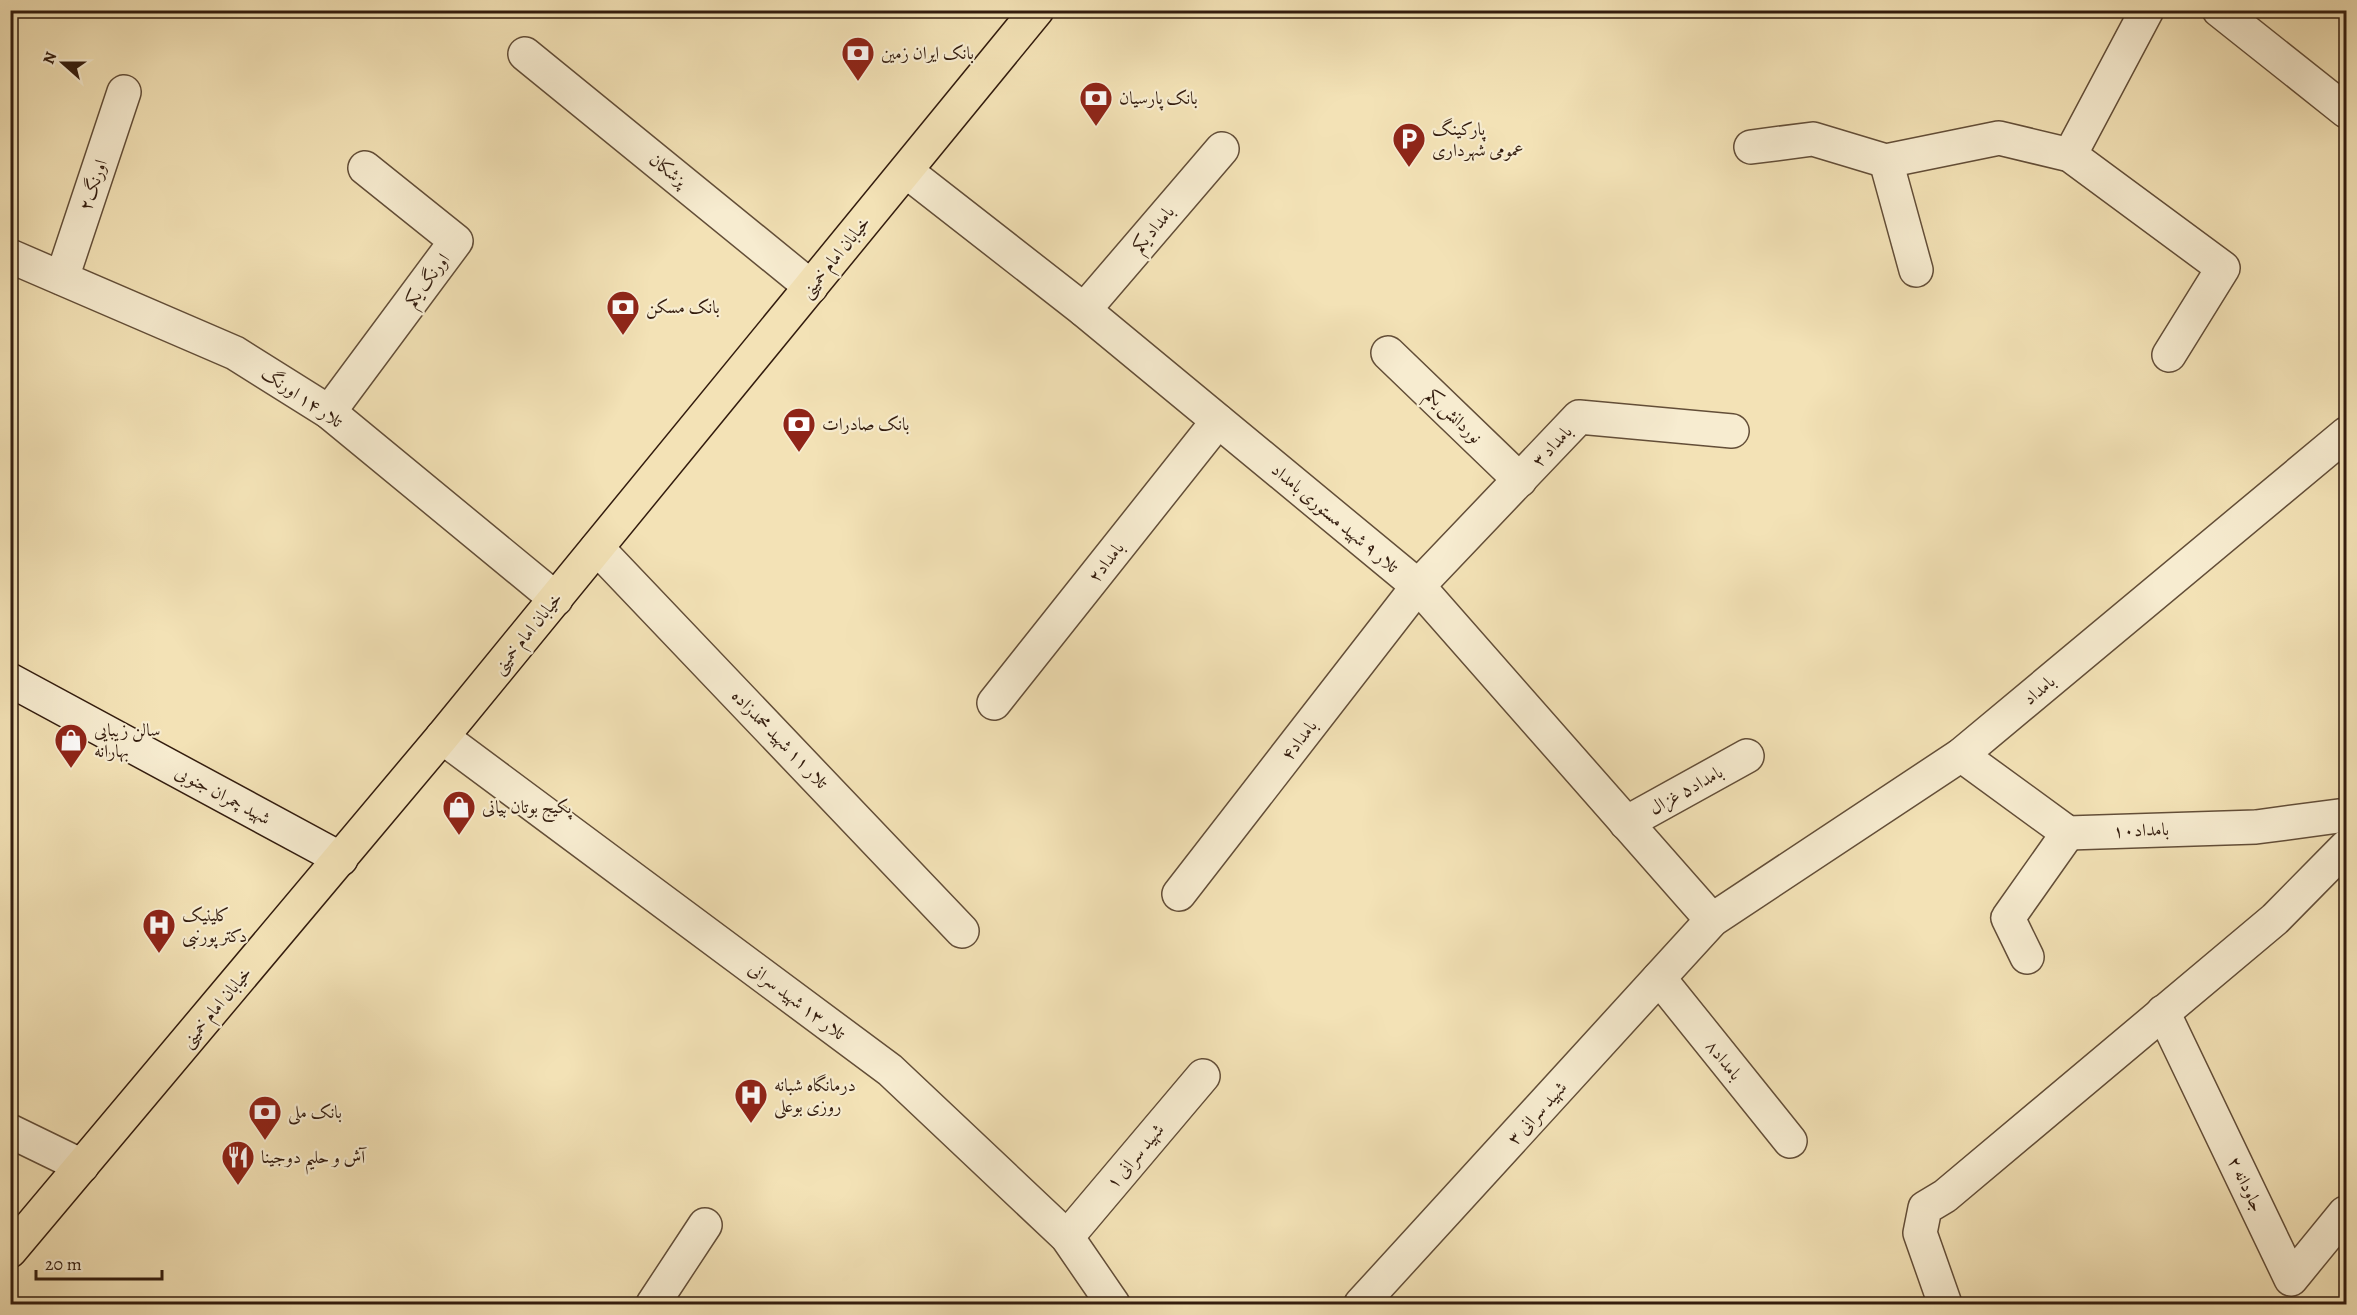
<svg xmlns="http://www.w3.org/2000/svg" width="2357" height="1315" font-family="Alegreya,Amiri,serif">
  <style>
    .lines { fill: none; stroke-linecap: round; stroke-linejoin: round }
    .street-casing { stroke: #634e38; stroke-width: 36 }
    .secondary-casing { stroke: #331c0e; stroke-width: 36 }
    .primary-casing { stroke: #331c0e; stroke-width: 36 }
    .street { stroke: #f7ecd0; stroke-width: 33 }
    .secondary { stroke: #f7ecd0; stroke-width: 33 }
    .primary { stroke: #f3e2b6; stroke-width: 33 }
    .labels { text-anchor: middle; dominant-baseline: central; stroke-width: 4.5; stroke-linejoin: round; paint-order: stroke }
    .poi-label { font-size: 18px; fill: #331c0e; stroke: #f7ecd0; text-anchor: start }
    .street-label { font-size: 18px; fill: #331c0e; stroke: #f7ecd0 }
  </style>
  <rect width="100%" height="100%" fill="#f3e2b6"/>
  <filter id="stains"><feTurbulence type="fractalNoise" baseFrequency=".00333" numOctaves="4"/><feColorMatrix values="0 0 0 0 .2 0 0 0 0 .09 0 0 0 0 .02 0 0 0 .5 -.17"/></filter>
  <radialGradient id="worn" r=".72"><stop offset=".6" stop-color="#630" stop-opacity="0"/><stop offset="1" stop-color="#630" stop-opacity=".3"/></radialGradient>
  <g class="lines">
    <defs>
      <g id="street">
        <path d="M2219 10 2346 111"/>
        <path d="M525 54 811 287"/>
        <path d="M1751 147 1813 139 1886 161 1999 138 2070 155 2223 268 2169 355"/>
        <path d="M2070 155 2147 10"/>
        <path d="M1886 161 1916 270"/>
        <path d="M906 171 1084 310 1418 586 1712 920"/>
        <path d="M10 256 235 353 329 412 556 599"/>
        <path d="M62 278 124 92"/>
        <path d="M1084 310 1222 149"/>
        <path d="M1388 353 1520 480"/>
        <path d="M329 412 456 241 365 168"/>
        <path d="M597 548 962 931"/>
        <path d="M994 703 1218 421"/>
        <path d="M442 737 890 1070 1067 1237 1113 1304"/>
        <path d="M1961 755 2068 833 2256 827 2346 815"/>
        <path d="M1626 823 1747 756"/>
        <path d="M1179 894 1418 586 1579 417 1732 431"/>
        <path d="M2027 957 2008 918 2068 833"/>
        <path d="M1659 978 1790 1141"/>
        <path d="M2163 1012 2291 1279 2345 1213"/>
        <path d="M10 1131 82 1166"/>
        <path d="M1067 1237 1203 1076"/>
        <path d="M653 1304 705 1225"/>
        <path d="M1361 1304 1712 920 1961 755 2346 434"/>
        <path d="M1945 1304 1920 1233 1925 1208 1945 1196 2275 919 2346 847"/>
      </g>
      <path id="secondary" d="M10 680 341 859"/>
      <path id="primary" d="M10 1251 442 737 1037 10"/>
    </defs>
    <use href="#street" class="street-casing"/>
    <use href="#secondary" class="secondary-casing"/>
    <use href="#primary" class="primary-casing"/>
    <use href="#street" class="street"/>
    <use href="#secondary" class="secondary"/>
    <use href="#primary" class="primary"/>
  </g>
  <defs>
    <symbol id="bank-pin" viewBox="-11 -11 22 30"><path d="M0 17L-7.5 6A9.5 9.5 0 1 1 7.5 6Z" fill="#8f2418" stroke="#f7ecd0"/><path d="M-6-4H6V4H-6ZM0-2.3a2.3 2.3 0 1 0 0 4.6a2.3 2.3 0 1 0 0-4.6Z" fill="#fff"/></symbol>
    <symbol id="parking-pin" viewBox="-11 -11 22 30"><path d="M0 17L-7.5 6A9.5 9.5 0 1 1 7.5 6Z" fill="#8f2418" stroke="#f7ecd0"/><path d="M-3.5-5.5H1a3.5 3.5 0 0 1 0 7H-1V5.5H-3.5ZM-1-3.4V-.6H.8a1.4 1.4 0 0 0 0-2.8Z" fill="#fff"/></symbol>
    <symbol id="shop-pin" viewBox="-11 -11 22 30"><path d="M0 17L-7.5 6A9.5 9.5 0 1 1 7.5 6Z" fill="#8f2418" stroke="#f7ecd0"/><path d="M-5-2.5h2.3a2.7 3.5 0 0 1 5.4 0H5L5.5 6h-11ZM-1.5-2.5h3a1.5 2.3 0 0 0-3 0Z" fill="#fff"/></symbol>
    <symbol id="hospital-pin" viewBox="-11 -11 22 30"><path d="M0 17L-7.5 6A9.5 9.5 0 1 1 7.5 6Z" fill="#8f2418" stroke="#f7ecd0"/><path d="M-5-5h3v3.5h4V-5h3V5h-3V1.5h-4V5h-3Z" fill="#fff"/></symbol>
    <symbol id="restaurant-pin" viewBox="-11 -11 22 30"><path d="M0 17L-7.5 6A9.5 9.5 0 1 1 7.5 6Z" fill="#8f2418" stroke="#f7ecd0"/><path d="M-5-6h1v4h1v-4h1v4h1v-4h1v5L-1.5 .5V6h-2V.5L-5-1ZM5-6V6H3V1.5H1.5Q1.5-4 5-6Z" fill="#fff"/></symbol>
  </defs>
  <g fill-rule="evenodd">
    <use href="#bank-pin" x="839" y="34" width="38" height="52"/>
    <use href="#bank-pin" x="1077" y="79" width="38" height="52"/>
    <use href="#parking-pin" x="1390" y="120" width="38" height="52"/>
    <use href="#bank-pin" x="604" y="288" width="38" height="52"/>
    <use href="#bank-pin" x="780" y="405" width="38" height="52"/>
    <use href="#shop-pin" x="52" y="721" width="38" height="52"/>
    <use href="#shop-pin" x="440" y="788" width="38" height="52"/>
    <use href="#hospital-pin" x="140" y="906" width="38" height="52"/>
    <use href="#hospital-pin" x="732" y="1076" width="38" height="52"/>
    <use href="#bank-pin" x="246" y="1093" width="38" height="52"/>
    <use href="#restaurant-pin" x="219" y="1138" width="38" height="52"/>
  </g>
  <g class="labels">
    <g class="poi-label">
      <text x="881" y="53">بانک ایران زمین</text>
      <text x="1119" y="98">بانک پارسیان</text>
      <text x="1432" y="129">پارکینگ<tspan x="1432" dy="21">عمومی شهرداری</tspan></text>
      <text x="646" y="307">بانک مسکن</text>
      <text x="822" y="424">بانک صادرات</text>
      <text x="94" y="730">سالن زیبایی<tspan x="94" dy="21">بهارانه</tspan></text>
      <text x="482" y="807">پکیج بوتان بیانی</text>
      <text x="182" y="915">کلینیک<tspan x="182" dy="21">دکتر پورنبی</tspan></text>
      <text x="774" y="1085">درمانگاه شبانه<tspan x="774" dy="21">روزی بوعلی</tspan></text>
      <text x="288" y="1112">بانک ملی</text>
      <text x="261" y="1157">آش و حلیم دوجینا</text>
    </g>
    <g class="street-label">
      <text transform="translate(668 170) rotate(39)">پزشکان</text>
      <text transform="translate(93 185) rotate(-71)">اورنگ۲</text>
      <text transform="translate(1153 229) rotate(-50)">بامداد یکم</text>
      <text transform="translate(835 257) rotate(-51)">خیابان امام خمینی</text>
      <text transform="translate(427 280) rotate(-53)">اورنگ یکم</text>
      <text transform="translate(302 397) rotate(34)">تلار ۱۴ اورنگ</text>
      <text transform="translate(1454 416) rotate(44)">نوردانش یکم</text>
      <text transform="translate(1552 446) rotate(-47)">بامداد ۳</text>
      <text transform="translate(1335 518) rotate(40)">تلار ۹ شهید مستوری بامداد</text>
      <text transform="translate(1106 562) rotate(-52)">بامداد۲</text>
      <text transform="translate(527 633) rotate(-51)">خیابان امام خمینی</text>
      <text transform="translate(2039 690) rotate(-40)">بامداد</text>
      <text transform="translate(780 739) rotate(46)">تلار ۱۱ شهید محمدزاده</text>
      <text transform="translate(1299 740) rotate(-52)">بامداد۴</text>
      <text transform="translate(1686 790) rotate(-29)">بامداد۵ غزال</text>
      <text transform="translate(223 795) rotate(28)">شهید چمران جنوبی</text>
      <text transform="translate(2141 830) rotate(-2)">بامداد۱۰</text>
      <text transform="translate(797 1001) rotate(37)">تلار ۱۳ شهید سرانی</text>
      <text transform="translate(216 1007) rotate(-50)">خیابان امام خمینی</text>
      <text transform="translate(1724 1060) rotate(51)">بامداد۸</text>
      <text transform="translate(1537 1113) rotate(-48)">شهید سرانی ۳</text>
      <text transform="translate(1135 1156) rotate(-50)">شهید سرانی ۱</text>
      <text transform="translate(2246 1184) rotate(64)">جاودانه ۲</text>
    </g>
  </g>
  <rect width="2357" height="1315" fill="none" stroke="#f3e2b6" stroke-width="36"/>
  <rect x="12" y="12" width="2333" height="1291" fill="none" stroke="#331c0e" stroke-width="3"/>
  <rect x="18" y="18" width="2321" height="1279" fill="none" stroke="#331c0e" stroke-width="1.5"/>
  <g transform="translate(63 63) rotate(291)" stroke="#f7ecd0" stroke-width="4.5" paint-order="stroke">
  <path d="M0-4.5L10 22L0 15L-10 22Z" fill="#331c0e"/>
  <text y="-9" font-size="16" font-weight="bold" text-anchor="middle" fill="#331c0e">N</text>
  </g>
  <path d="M36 1270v9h126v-9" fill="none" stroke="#331c0e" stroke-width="3"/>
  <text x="45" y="1270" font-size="18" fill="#331c0e" stroke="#f7ecd0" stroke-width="4.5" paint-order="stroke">20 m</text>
  <rect width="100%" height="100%" filter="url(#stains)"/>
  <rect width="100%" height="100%" fill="url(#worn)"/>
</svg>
